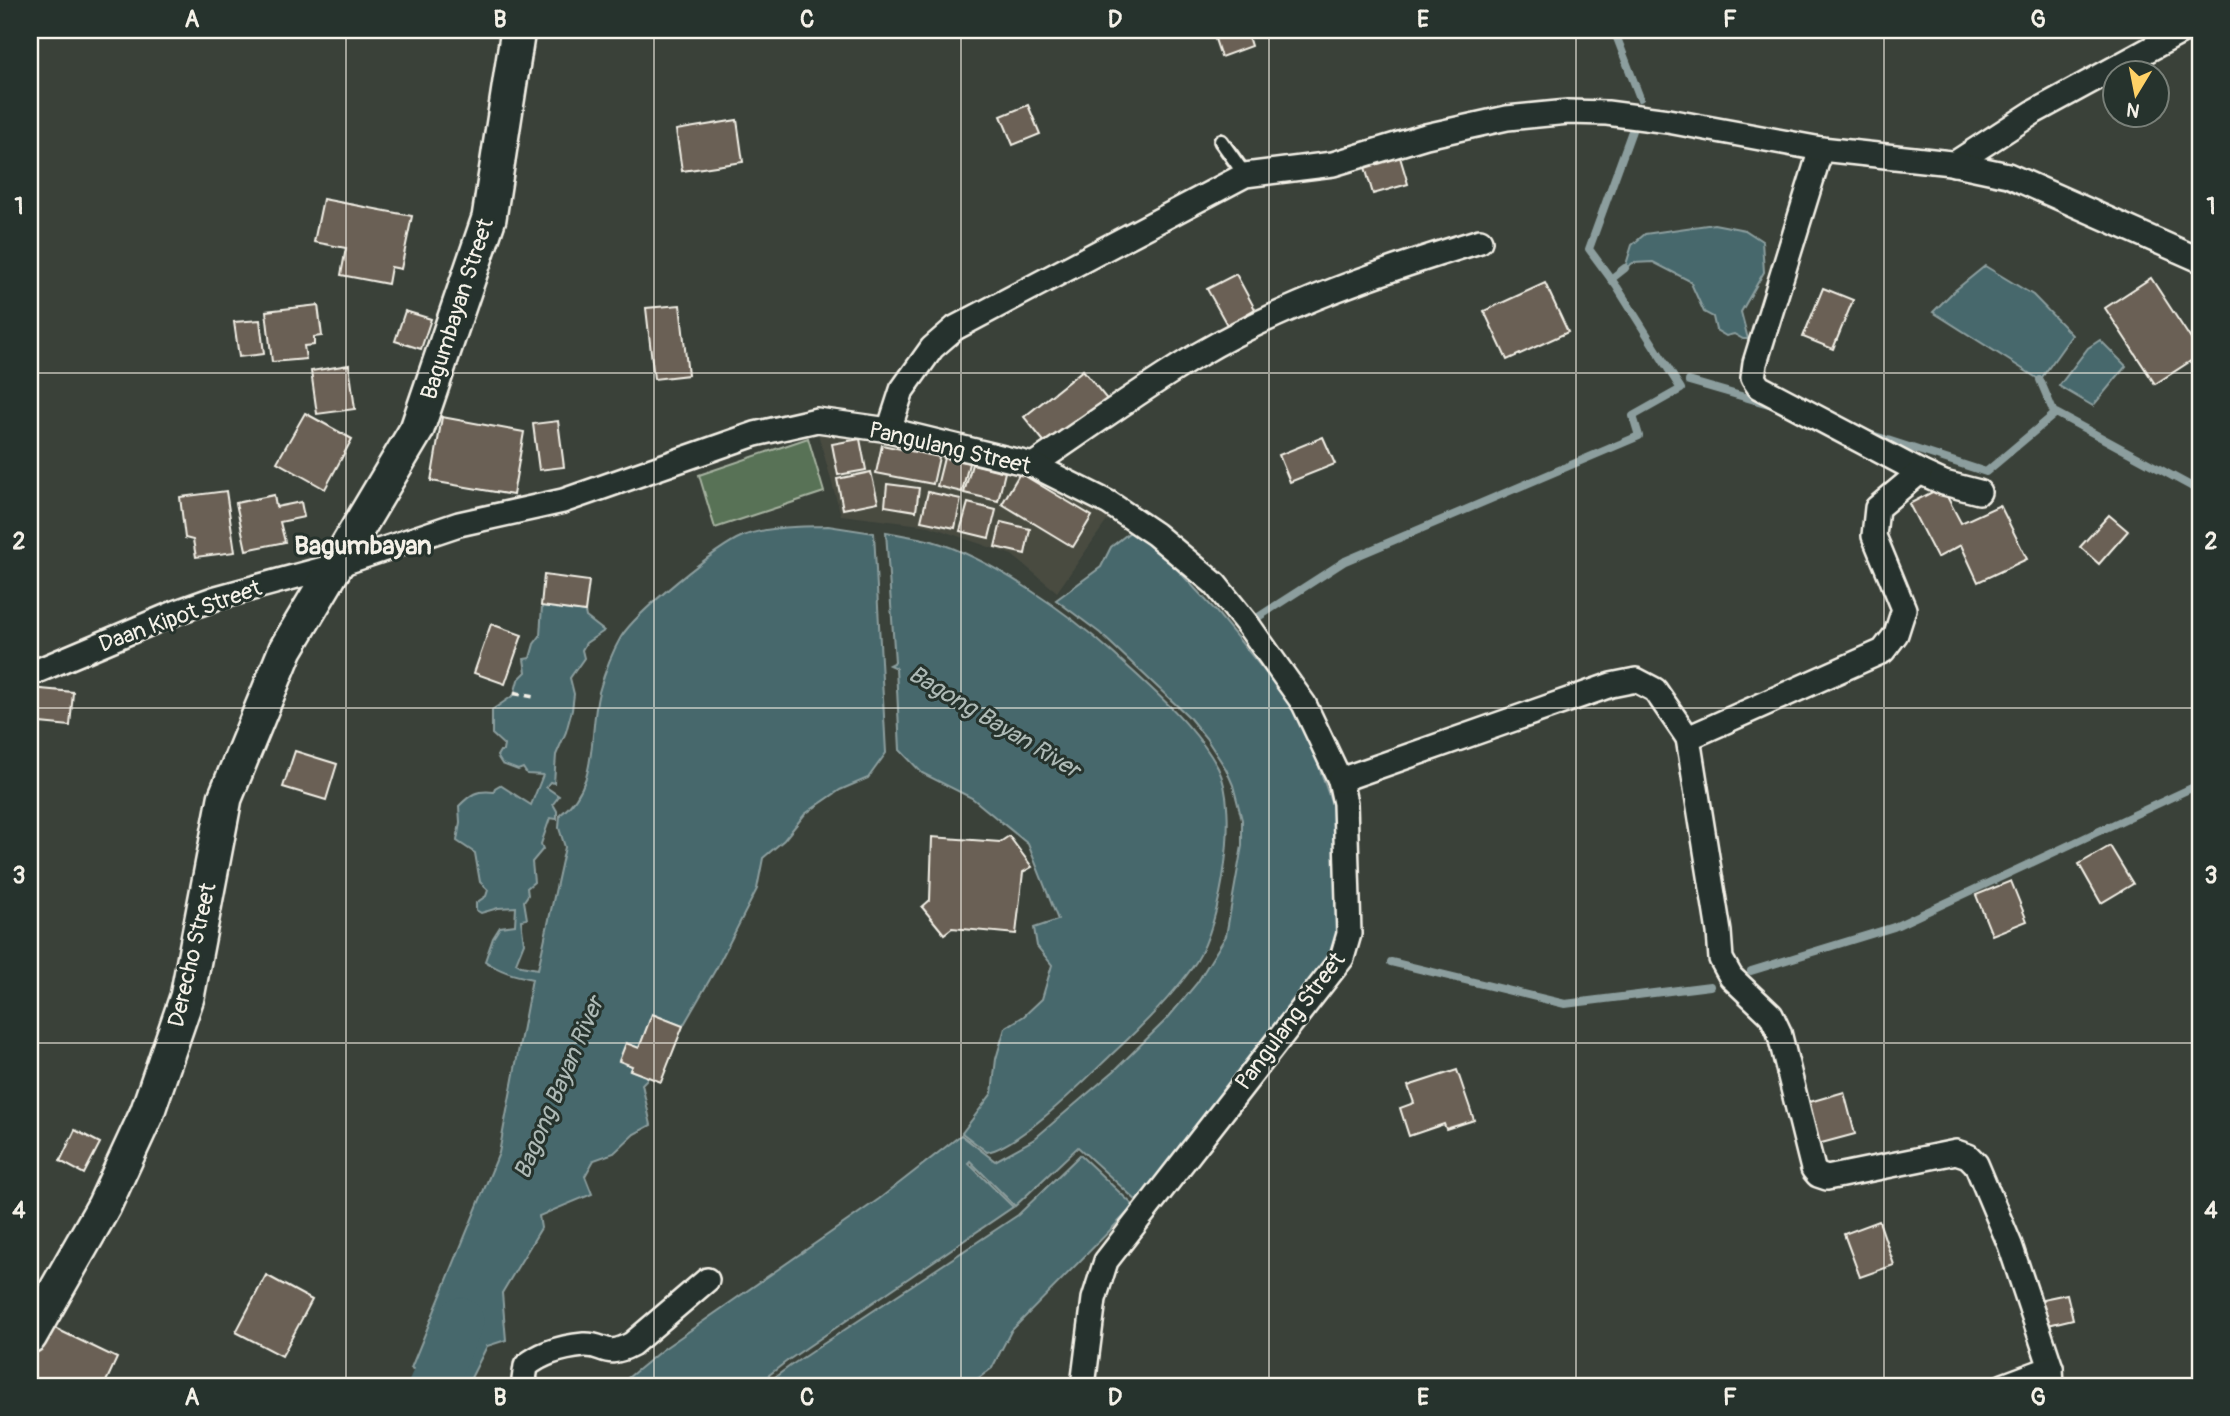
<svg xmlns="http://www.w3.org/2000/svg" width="2230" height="1416" font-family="Pangolin,sans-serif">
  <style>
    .built { fill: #484b41 }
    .green { fill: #587257; stroke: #a6b2a0; stroke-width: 2 }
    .water { fill: #46676c; stroke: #8c9e9e; stroke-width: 2 }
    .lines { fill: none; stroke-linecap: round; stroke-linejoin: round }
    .stream { stroke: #8c9e9e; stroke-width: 8 }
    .river { stroke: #46676c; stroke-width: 47 }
    .building { fill: #6a6154; stroke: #f4f1e8; stroke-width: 2 }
    .service-casing { stroke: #f4f1e8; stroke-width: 18 }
    .minor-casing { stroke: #f4f1e8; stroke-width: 28 }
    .secondary-casing { stroke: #f4f1e8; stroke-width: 38 }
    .path { stroke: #f4f1e8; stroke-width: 4.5; stroke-dasharray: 7 5; stroke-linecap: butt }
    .service { stroke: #26332d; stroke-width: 12 }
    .minor { stroke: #26332d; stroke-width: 23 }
    .secondary { stroke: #26332d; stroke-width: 33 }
    .grid { fill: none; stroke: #f4f1e8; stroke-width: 2; stroke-opacity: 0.55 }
    .labels { text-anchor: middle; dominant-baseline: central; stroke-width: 6; stroke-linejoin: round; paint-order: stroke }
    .street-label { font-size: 23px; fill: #f4f1e8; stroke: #26332d }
    .water-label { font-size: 24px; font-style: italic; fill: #aebab6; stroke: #26332d }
    .quarter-label { font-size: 26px; font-weight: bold; fill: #f4f1e8; stroke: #26332d }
    .neatline { fill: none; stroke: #f4f1e8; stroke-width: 2.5 }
    .grid-label { font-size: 23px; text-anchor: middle; font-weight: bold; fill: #f4f1e8 }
  </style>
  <rect width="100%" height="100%" fill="#3a4139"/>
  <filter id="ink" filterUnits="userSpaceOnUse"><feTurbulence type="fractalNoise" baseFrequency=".0143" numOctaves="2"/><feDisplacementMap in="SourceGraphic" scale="14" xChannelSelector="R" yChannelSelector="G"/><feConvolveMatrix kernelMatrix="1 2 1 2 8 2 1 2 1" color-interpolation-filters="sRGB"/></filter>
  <g filter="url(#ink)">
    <path class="built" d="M828 427 1021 469 1111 515 1057 592 1012 555 929 526 841 515 817 430Z"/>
    <path class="green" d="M808 438 824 492 715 528 699 475Z"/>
    <g class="water">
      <path d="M1714 224 1745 230 1762 241 1764 272 1741 312 1748 339H1743L1734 334 1726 336 1716 330 1713 317 1704 312 1690 281 1653 262 1633 263 1625 268 1632 245 1645 234Z"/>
      <path d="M1985 266 2033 295 2072 335 2040 380 1933 312 1953 292Z"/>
      <path d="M2100 340 2126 366 2093 406 2059 386 2088 348Z"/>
      <path d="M828 526 874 533 886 753 868 778 840 790 805 814 784 840 763 858 757 889 717 967 683 1026 652 1014 639 1048 626 1043 632 1066 630 1070 649 1077 642 1084 651 1125 634 1134 614 1153 594 1160 585 1176 592 1194 539 1216 541 1228 502 1293 506 1340 487 1346 467 1386H446L411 1368 499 1153 532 979C514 975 501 972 485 961L493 938 500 927 515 925 516 907 498 908 481 913 476 910V903L486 896 488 890 480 882 475 853 457 841 460 822 459 806C471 794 476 790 494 792L495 788 500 785 531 805 543 775 527 774 523 768 518 770 502 764 497 756 500 751H503L504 745 492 734V710L514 695 518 680 526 672 524 659 530 658 534 644 540 636 542 606 585 612 586 617 604 631 586 643 582 650 584 658 570 678 574 694 572 710 566 732 556 755 554 783 550 782 546 787 559 796 553 804 557 811V819L550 818 541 844 543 849 532 862 534 882 527 888 528 895 524 901 527 919 521 920 524 943 516 963 521 966 538 969 565 847 559 828 560 815C600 784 588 736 599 692 604 674 611 654 621 637 636 613 716 547 743 536 770 526 800 527 828 526Z"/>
      <path d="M1135 528 1161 552 1214 609 1302 717 1335 813 1343 950 1138 1202 1078 1147 1015 1206 970 1161 968 1163 1013 1207 787 1361 755 1386H618L662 1350 879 1199 961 1135 995 1161 1033 1140 1114 1071 1167 1019 1197 983 1226 936 1242 846V820L1233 785 1226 769 1206 738 1188 716 1133 664 1100 633 1056 600 1101 567 1111 547Z"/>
      <path d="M886 532C901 535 917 537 932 541 991 558 1070 614 1115 655 1150 687 1196 726 1218 768 1240 811 1221 923 1196 962 1176 992 1137 1031 1110 1056 1084 1081 1020 1146 987 1152L962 1133 992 1093 996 1059 1005 1028 1024 1016 1042 999 1052 965 1037 946 1034 928 1058 920 1028 844 972 798 922 773 900 750 896 668 889 665 895 662Z"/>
      <path d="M1080 1155 1134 1206 1011 1331 992 1368 968 1386H763L790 1366 1018 1215Z"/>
    </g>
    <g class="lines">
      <g class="stream">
        <path d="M1614 30 1640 98"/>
        <path d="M1611 279 1625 268"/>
        <path d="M2040 380 2054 413"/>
        <path d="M1689 381 1772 405"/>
        <path d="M1869 434 1986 472 2056 413 2200 491"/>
        <path d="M1249 623 1345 561 1639 436 1633 416 1681 389 1617 287 1589 249 1633 128"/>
        <path d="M1391 962 1565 1004 1710 986"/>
        <path d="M1751 971 1894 927 2200 784"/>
      </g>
      <path class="river" d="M432 1386 460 1321"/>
    </g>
    <g class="building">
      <path d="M1212 30H1246L1251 46 1221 57Z"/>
      <path d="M1028 105 1040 134 1013 145 1001 116Z"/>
      <path d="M737 120 743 162 682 171 676 130Z"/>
      <path d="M1397 147 1408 184 1373 194 1362 157Z"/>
      <path d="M323 199 412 216 401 269 391 267 388 284 341 275 346 248 314 242Z"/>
      <path d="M1236 274 1255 309 1227 325 1207 289Z"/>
      <path d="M2151 278 2200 353V355L2155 384 2105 308Z"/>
      <path d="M1545 283 1568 332 1507 360 1484 311Z"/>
      <path d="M1823 288 1853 300 1833 349 1803 337Z"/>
      <path d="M318 305 322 336 314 337V345L304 346 306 359 272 362 266 311Z"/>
      <path d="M680 305 688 375 654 379 646 308Z"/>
      <path d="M405 311 431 319 421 349 395 341Z"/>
      <path d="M260 320 264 354 239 357 234 322Z"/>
      <path d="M349 365 355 409 317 414 311 371Z"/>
      <path d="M1083 370 1110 403 1051 450 1024 417Z"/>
      <path d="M305 413 352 439 325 489 277 462Z"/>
      <path d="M442 417 524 432 513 495 431 481Z"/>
      <path d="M558 421 564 467 539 470 533 424Z"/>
      <path d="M1323 437 1335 464 1290 482 1279 455Z"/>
      <path d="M860 439 866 470 838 475 832 444Z"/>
      <path d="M882 445 939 457 933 484 876 473Z"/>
      <path d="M944 458 969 463 962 492 937 486Z"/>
      <path d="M972 464 1005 472 998 501 964 493Z"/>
      <path d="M871 472 878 502 843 509 837 479Z"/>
      <path d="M1020 473 1092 516 1073 547 1002 504Z"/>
      <path d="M887 484 919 488 916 511 885 506Z"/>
      <path d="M1942 487 1961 523 2000 505 2027 559 1978 582 1961 545 1937 558 1909 504Z"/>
      <path d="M226 491 235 552 196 557 193 540 185 538 180 497Z"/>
      <path d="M928 492 961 499 955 528 921 521Z"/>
      <path d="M274 495 276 507 301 502 304 517 280 522 285 542 246 550 236 503Z"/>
      <path d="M968 503 996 510 989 538 960 531Z"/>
      <path d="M2109 515 2128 531 2099 564 2080 547Z"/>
      <path d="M1001 522 1030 529 1025 554 995 547Z"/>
      <path d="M544 575 589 581 585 612 541 606Z"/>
      <path d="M491 624 522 635 505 684 474 673Z"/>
      <path d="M30 688 73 692 70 726 30 722Z"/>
      <path d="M295 751 337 764 326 800 283 787Z"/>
      <path d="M1009 836 1032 867 1023 872 1016 934 952 928 944 934 922 907 930 900 932 837 1000 842Z"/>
      <path d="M2110 846 2133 884 2101 903 2079 864Z"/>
      <path d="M2011 881 2027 921 1992 935 1976 895Z"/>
      <path d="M652 1014 683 1026 661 1082 630 1070 632 1066 619 1061 626 1043 639 1048Z"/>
      <path d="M1457 1070 1474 1120 1446 1129 1444 1124 1409 1136 1400 1108 1414 1103 1408 1086Z"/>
      <path d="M1844 1092 1855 1134 1814 1145 1803 1104Z"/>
      <path d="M75 1130 100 1143 84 1174 60 1161Z"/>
      <path d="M1879 1221 1894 1265 1860 1277 1844 1234Z"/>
      <path d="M266 1275 312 1300 282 1356 236 1332Z"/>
      <path d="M2067 1294 2073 1319 2044 1326 2038 1300Z"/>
      <path d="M42 1322 117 1358 104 1386H30V1350Z"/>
    </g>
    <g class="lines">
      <defs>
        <path id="service" d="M1221 141 1245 175"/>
        <g id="minor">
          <path d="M1821 149 1755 363 1753 378 1759 387 1920 472 1944 483 1979 492"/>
          <path d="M1954 164 2034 112 2185 30"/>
          <path d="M889 430 902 390 932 348 955 328 1245 175 1333 164 1426 136 1507 118 1568 112 1607 113 1668 121 1821 149 1951 163 2008 175 2200 260"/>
          <path d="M1033 465C1087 429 1141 389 1198 355 1285 304 1384 270 1480 241"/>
          <path d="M30 674 177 612 216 598 334 566 459 524 563 501 755 434 817 420 889 430 1033 465 1109 503 1155 534 1215 584 1248 625 1304 704 1340 780 1345 803 1349 934 1342 958 1106 1261 1094 1299 1083 1386"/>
          <path d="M1688 738 1719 932 1721 959 1731 977 1771 1015 1779 1032 1813 1169 1818 1175 1827 1178 1956 1152 1968 1156 1976 1164 2010 1245 2051 1368 2052 1386"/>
          <path d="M1340 780 1611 685 1636 680 1655 690 1688 738 1883 651 1896 634 1904 609 1874 536 1877 508 1920 472"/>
          <path d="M527 1386 524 1380 526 1366C541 1353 564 1347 584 1345 606 1344 604 1359 632 1344L707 1280"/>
          <path d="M2003 1386 2051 1368"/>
        </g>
        <path id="secondary" d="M30 1336 104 1206 147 1113 187 997 225 798 286 649 417 429 489 218 518 30"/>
      </defs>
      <use href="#service" class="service-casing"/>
      <use href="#minor" class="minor-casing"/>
      <use href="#secondary" class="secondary-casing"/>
      <path class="path" d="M514 693 537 697"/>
      <use href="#service" class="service"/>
      <use href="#minor" class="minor"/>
      <use href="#secondary" class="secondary"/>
    </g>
  </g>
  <path class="grid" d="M346 30V1386M654 30V1386M961 30V1386M1269 30V1386M1576 30V1386M1884 30V1386M30 373H2200M30 708H2200M30 1043H2200"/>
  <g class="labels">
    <g class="street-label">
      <text transform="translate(457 309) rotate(-72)">Bagumbayan Street</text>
      <text transform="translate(950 448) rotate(13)">Pangulang Street</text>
      <text transform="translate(180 616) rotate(-20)">Daan Kipot Street</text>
      <text transform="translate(192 955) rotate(-77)">Derecho Street</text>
      <text transform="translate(1290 1021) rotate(-53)">Pangulang Street</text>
    </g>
    <g class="water-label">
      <text transform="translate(994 722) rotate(31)">Bagong Bayan River</text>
      <text transform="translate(559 1088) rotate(-67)">Bagong Bayan River</text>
    </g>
    <g class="quarter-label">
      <text x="363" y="546">Bagumbayan</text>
    </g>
  </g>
  <rect width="2230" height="1416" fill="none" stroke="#26332d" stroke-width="77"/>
  <g transform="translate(2136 94) rotate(190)"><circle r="33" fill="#26332d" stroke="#787f78" stroke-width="2"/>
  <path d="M0-5L12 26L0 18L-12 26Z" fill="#ffd166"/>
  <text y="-10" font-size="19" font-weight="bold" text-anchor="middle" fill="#f4f1e8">N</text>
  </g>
  <rect x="38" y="38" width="2154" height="1340" class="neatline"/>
  <g class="grid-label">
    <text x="192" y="27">A</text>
    <text x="500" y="27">B</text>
    <text x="807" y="27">C</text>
    <text x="1115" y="27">D</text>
    <text x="1423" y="27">E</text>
    <text x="1730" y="27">F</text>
    <text x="2038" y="27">G</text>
    <text x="19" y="214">1</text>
    <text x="2211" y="214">1</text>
    <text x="19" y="549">2</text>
    <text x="2211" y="549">2</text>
    <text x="19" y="883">3</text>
    <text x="2211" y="883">3</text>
    <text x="19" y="1218">4</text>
    <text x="2211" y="1218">4</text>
    <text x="192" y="1405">A</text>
    <text x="500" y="1405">B</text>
    <text x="807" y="1405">C</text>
    <text x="1115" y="1405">D</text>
    <text x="1423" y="1405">E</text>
    <text x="1730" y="1405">F</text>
    <text x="2038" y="1405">G</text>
  </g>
</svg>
